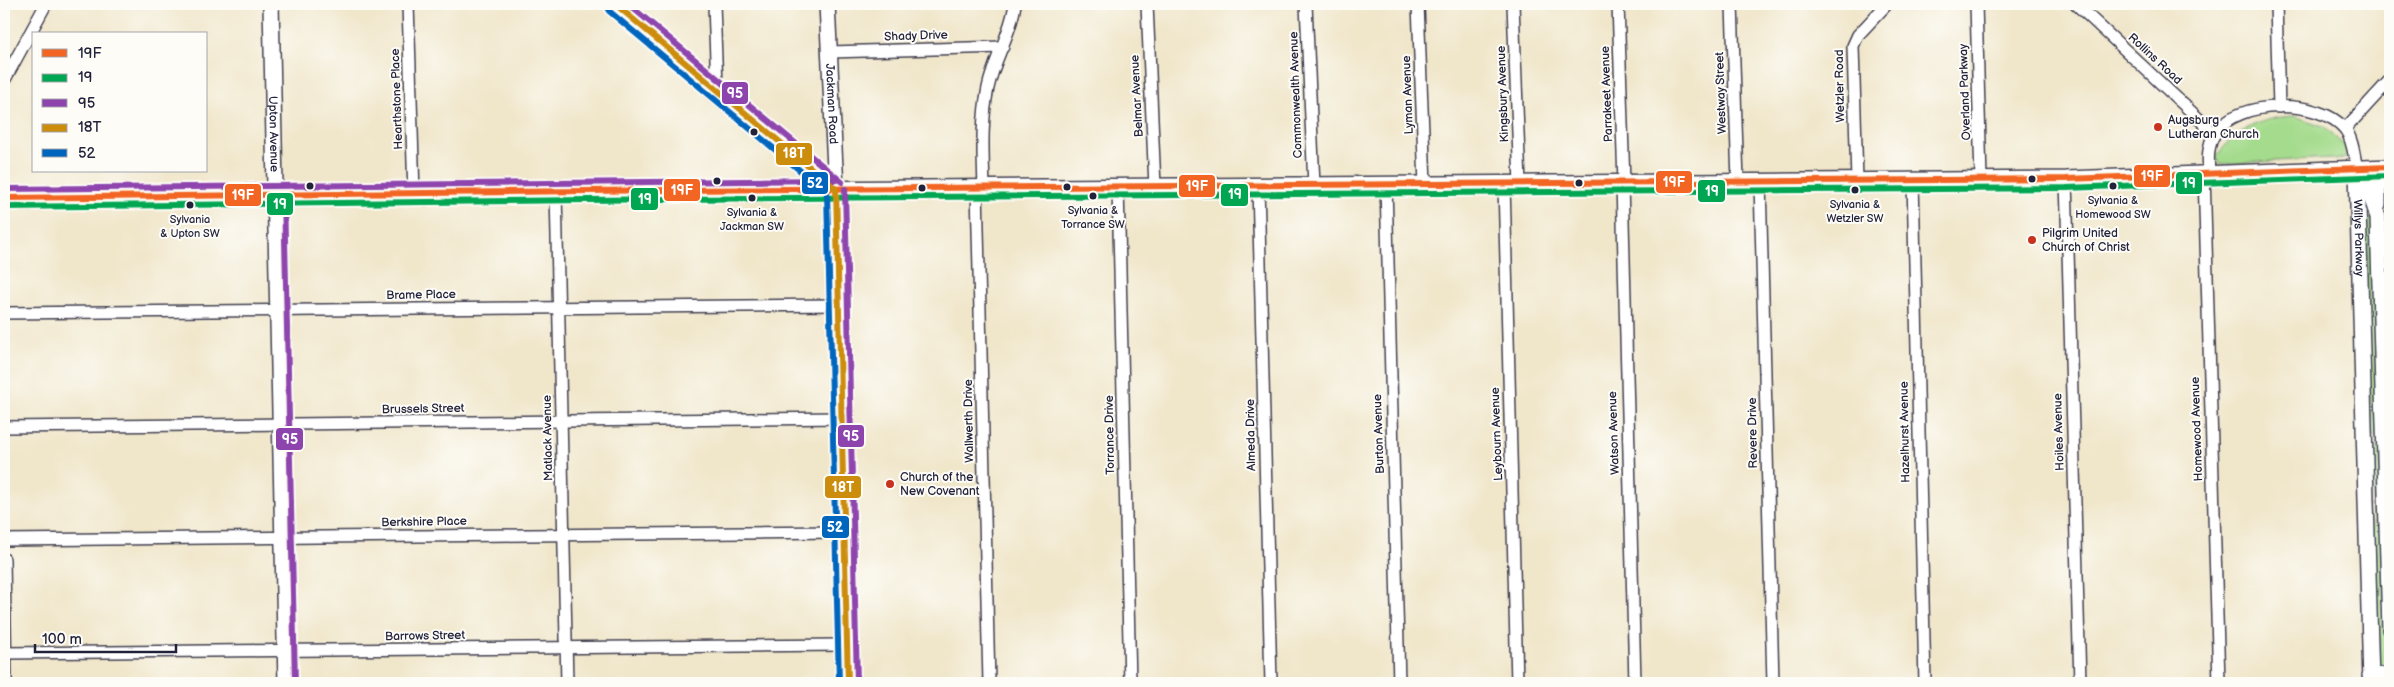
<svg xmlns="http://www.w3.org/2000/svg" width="2394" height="687" font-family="'Balsamiq Sans',sans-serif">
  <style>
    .green { fill: #a4db8c; stroke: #637e64 }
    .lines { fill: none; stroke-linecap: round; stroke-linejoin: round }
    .street-casing { stroke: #413f50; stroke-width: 14 }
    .secondary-casing { stroke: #413f50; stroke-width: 18 }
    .street { stroke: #fff; stroke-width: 11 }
    .secondary { stroke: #fff; stroke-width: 15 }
    .bus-1-casing { stroke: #fdfcf7; stroke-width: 10 }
    .bus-2-casing { stroke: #fdfcf7; stroke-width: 10 }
    .bus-3-casing { stroke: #fdfcf7; stroke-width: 10 }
    .bus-4-casing { stroke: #fdfcf7; stroke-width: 10 }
    .bus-5-casing { stroke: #fdfcf7; stroke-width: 10 }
    .bus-1 { stroke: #f26522; stroke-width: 6 }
    .bus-2 { stroke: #00a651; stroke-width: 6 }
    .bus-3 { stroke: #8e44ad; stroke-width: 6 }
    .bus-4 { stroke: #cc8c0c; stroke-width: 6 }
    .bus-5 { stroke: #0065bd; stroke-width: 6 }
    .poi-dot { fill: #c8321e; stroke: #fdfcf7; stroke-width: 2 }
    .bus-dot { fill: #22223b; stroke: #fdfcf7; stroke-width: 2 }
    .labels { text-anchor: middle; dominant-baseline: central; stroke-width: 4; stroke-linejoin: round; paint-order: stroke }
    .bus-label { font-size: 11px; fill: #22223b; stroke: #fdfcf7 }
    .street-label { font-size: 12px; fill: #22223b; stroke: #fdfcf7 }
    .poi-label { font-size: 12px; fill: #22223b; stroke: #fdfcf7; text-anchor: start }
    .line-badge { stroke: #fdfcf7; stroke-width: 2 }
    .badge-label { font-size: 14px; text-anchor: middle; font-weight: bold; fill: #fff }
  </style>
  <rect width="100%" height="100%" fill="#fdfcf7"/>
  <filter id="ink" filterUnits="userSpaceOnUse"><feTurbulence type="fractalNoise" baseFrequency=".02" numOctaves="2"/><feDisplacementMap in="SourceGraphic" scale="10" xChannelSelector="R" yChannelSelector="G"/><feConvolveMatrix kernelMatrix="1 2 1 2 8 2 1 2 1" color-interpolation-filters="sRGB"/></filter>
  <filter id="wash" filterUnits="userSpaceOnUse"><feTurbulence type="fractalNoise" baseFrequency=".0096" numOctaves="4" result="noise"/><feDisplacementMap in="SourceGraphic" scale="20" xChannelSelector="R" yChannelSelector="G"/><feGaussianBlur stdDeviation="1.12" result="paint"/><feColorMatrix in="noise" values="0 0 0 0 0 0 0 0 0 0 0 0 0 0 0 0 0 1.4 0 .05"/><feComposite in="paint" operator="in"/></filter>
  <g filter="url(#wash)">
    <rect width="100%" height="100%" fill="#f0e6ca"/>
    <g class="green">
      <path d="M2295 116 2323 126 2346 147V157L2336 160 2332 158 2220 164 2216 157C2235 130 2262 117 2295 116Z"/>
      <path d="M2364 187 2373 209 2379 436H2371Z"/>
      <path d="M2375 446 2381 452 2387 662 2383 666 2379 663V641L2373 592 2372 447Z"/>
    </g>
  </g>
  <g filter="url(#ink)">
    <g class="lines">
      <defs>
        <g id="street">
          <path d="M408 4 414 194"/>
          <path d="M714 4 717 87"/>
          <path d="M1147 4 1155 187"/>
          <path d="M1306 4 1314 186"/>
          <path d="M1418 4 1425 185"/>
          <path d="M1513 4 1520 184"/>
          <path d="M1618 4 1624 183"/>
          <path d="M1732 4 1738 182"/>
          <path d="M1976 4 1981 180"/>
          <path d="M2076 4 2215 134"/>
          <path d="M2276 4 2279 107"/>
          <path d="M830 52 1003 47"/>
          <path d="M4 81 46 4"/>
          <path d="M2345 129 2390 80"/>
          <path d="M2204 174 2219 683"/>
          <path d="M2209 174C2208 160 2207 146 2215 133 2237 99 2319 98 2345 129 2353 139 2354 156 2357 169"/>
          <path d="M2066 179 2080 683"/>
          <path d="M1857 181 1853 46 1858 35 1887 4"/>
          <path d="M1913 181 1925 683"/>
          <path d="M1760 182 1773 683"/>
          <path d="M1622 183 1635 683"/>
          <path d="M1504 184 1517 683"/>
          <path d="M1386 185 1399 683"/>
          <path d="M1258 186 1271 683"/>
          <path d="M1118 187 1130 683"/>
          <path d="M977 188 989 683"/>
          <path d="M984 188C983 155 981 121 988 88 994 59 1011 34 1015 4"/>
          <path d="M556 192 567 683"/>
          <path d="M4 313 839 305"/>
          <path d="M4 427 842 418"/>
          <path d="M4 540 844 532"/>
          <path d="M4 559 6 683"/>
          <path d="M4 653 847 645"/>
        </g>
        <g id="secondary">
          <path id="s1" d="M271 4 286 683"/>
          <path d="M615 4 836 189"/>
          <path id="s2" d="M827 4 836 189 848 683"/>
          <path d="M2378 168V205"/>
          <path id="s3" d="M2357 169 2371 683"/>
          <path d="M2359 172 2371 196 2378 217 2390 629"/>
          <path d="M4 198 673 190 2066 179 2390 167"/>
          <path d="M2370 676 2390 675"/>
        </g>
      </defs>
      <use href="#street" class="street-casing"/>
      <use href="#secondary" class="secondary-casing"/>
      <use href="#street" class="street"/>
      <use href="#secondary" class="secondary"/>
      <defs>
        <path id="bus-1" d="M4 198 673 190 2066 179 2390 167"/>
        <path id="bus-2" d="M4 207 673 199 2066 188 2390 176"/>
        <g id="bus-3">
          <path d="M628 4 842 182"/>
          <path d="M4 189 836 180"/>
          <path d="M845 189 857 683"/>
          <path d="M284 195 295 683"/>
        </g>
        <path id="bus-4" d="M615 4 836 189 848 683"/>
        <path id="bus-5" d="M609 11 827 193 839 683"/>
      </defs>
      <use href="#bus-1" class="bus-1-casing"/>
      <use href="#bus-2" class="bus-2-casing"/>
      <use href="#bus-3" class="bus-3-casing"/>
      <use href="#bus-4" class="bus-4-casing"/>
      <use href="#bus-5" class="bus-5-casing"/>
      <use href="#bus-1" class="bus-1"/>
      <use href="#bus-2" class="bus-2"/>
      <use href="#bus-3" class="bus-3"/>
      <use href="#bus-4" class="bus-4"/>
      <use href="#bus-5" class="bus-5"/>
    </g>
  </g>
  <g class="poi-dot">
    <circle cx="2158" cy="127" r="5"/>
    <circle cx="2032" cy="240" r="5"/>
    <circle cx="890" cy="484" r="5"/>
  </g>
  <g class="bus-dot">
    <circle cx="754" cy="132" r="4.5"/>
    <circle cx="2032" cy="179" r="4.5"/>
    <circle cx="717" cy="181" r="4.5"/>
    <circle cx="1579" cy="183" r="4.5"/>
    <circle cx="310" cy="186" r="4.5"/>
    <circle cx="2113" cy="186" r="4.5"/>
    <circle cx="1067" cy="187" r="4.5"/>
    <circle cx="922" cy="188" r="4.5"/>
    <circle cx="1855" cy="190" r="4.5"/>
    <circle cx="1093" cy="196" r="4.5"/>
    <circle cx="752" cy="198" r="4.5"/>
    <circle cx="190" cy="205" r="4.5"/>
  </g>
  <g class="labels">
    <g class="bus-label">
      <text x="2113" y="200">Sylvania &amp;<tspan x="2113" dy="14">Homewood SW</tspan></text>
      <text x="1855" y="204">Sylvania &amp;<tspan x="1855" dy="14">Wetzler SW</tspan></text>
      <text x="1093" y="210">Sylvania &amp;<tspan x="1093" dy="14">Torrance SW</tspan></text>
      <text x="752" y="212">Sylvania &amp;<tspan x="752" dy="14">Jackman SW</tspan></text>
      <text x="190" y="219">Sylvania<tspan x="190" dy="14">&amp; Upton SW</tspan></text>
    </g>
    <g class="street-label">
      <text transform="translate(916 36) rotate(-2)">Shady Drive</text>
      <text transform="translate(2155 59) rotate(43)">Rollins Road</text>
      <text transform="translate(1840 86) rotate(-91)">Wetzler Road</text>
      <text transform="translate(1965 92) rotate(-92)">Overland Parkway</text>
      <text transform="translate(1721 93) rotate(-92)">Westway Street</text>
      <text transform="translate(1503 94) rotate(-92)">Kingsbury Avenue</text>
      <text transform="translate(1607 94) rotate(-92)">Parrakeet Avenue</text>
      <text transform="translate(1296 95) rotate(-92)">Commonwealth Avenue</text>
      <text transform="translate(1408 95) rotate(-92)">Lyman Avenue</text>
      <text transform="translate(1137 96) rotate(-93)">Belmar Avenue</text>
      <text transform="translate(397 99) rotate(-92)">Hearthstone Place</text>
      <text stroke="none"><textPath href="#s2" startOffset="100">Jackman Road</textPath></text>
      <text stroke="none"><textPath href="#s1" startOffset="130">Upton Avenue</textPath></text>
      <text stroke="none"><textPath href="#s3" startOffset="69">Willys Parkway</textPath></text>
      <text transform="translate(421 295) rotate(-1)">Brame Place</text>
      <text transform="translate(423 409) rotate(-1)">Brussels Street</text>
      <text transform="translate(969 421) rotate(-91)">Wallwerth Drive</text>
      <text transform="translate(2197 429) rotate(-92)">Homewood Avenue</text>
      <text transform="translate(1905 432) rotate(-91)">Hazelhurst Avenue</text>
      <text transform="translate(2059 432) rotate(-92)">Hoiles Avenue</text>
      <text transform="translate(1614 433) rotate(-92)">Watson Avenue</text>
      <text transform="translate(1753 433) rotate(-91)">Revere Drive</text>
      <text transform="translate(1379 434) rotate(-92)">Burton Avenue</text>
      <text transform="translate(1497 434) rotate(-92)">Leybourn Avenue</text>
      <text transform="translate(1110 435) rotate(-91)">Torrance Drive</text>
      <text transform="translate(1251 435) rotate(-91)">Almeda Drive</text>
      <text transform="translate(548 438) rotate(-91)">Matlack Avenue</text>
      <text transform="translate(424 522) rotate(-1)">Berkshire Place</text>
      <text transform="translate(425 636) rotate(-1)">Barrows Street</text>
    </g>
    <g class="poi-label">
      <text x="2168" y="120">Augsburg<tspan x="2168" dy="14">Lutheran Church</tspan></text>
      <text x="2042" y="233">Pilgrim United<tspan x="2042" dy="14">Church of Christ</tspan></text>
      <text x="900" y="477">Church of the<tspan x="900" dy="14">New Covenant</tspan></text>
    </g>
  </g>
  <g class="line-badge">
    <rect x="721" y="81" width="28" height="24" rx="5" fill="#8e44ad"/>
    <rect x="775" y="142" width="38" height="24" rx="5" fill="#cc8c0c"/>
    <rect x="2133" y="164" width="38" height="24" rx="5" fill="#f26522"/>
    <rect x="1655" y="170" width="38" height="24" rx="5" fill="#f26522"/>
    <rect x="801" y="171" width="28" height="24" rx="5" fill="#0065bd"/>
    <rect x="2175" y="171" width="28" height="24" rx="5" fill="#00a651"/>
    <rect x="1178" y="174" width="38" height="24" rx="5" fill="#f26522"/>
    <rect x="663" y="178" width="38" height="24" rx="5" fill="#f26522"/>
    <rect x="1697" y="179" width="29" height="24" rx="5" fill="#00a651"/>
    <rect x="1220" y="183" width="29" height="24" rx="5" fill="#00a651"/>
    <rect x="224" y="183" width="38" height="24" rx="5" fill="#f26522"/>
    <rect x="630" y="187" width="29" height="24" rx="5" fill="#00a651"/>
    <rect x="266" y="192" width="28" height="24" rx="5" fill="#00a651"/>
    <rect x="837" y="424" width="28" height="24" rx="5" fill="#8e44ad"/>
    <rect x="275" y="427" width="29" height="24" rx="5" fill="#8e44ad"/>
    <rect x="824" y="475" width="38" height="24" rx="5" fill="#cc8c0c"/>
    <rect x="821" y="515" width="29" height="24" rx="5" fill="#0065bd"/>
  </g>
  <g class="badge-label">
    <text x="735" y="98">95</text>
    <text x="794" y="158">18T</text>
    <text x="2152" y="181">19F</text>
    <text x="1674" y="187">19F</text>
    <text x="815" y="188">52</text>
    <text x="2189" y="188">19</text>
    <text x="1197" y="191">19F</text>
    <text x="682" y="195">19F</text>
    <text x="1712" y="196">19</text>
    <text x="1235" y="199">19</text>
    <text x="243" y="200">19F</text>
    <text x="645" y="204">19</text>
    <text x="280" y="209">19</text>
    <text x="851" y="441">95</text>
    <text x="290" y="444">95</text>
    <text x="843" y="492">18T</text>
    <text x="835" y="532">52</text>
  </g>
  <rect width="2394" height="687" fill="none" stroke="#fdfcf7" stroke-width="20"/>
  <rect x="32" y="32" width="175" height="140" fill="#fdfcf7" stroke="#a5a5ac"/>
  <rect x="42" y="49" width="25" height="8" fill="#f26522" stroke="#a5a5ac"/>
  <text x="78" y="58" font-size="15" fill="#22223b">19F</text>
  <rect x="42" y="74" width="25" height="8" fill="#00a651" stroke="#a5a5ac"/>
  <text x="78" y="82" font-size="15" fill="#22223b">19</text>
  <rect x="42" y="99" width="25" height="8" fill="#8e44ad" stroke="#a5a5ac"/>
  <text x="78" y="108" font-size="15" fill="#22223b">95</text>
  <rect x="42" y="124" width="25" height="8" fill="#cc8c0c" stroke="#a5a5ac"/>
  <text x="78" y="132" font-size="15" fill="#22223b">18T</text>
  <rect x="42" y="149" width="25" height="8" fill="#0065bd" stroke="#a5a5ac"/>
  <text x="78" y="158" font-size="15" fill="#22223b">52</text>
  <path d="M35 644v8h141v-8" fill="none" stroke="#22223b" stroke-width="2.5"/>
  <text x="42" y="644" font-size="15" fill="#22223b" stroke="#fdfcf7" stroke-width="4" paint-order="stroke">100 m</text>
</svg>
